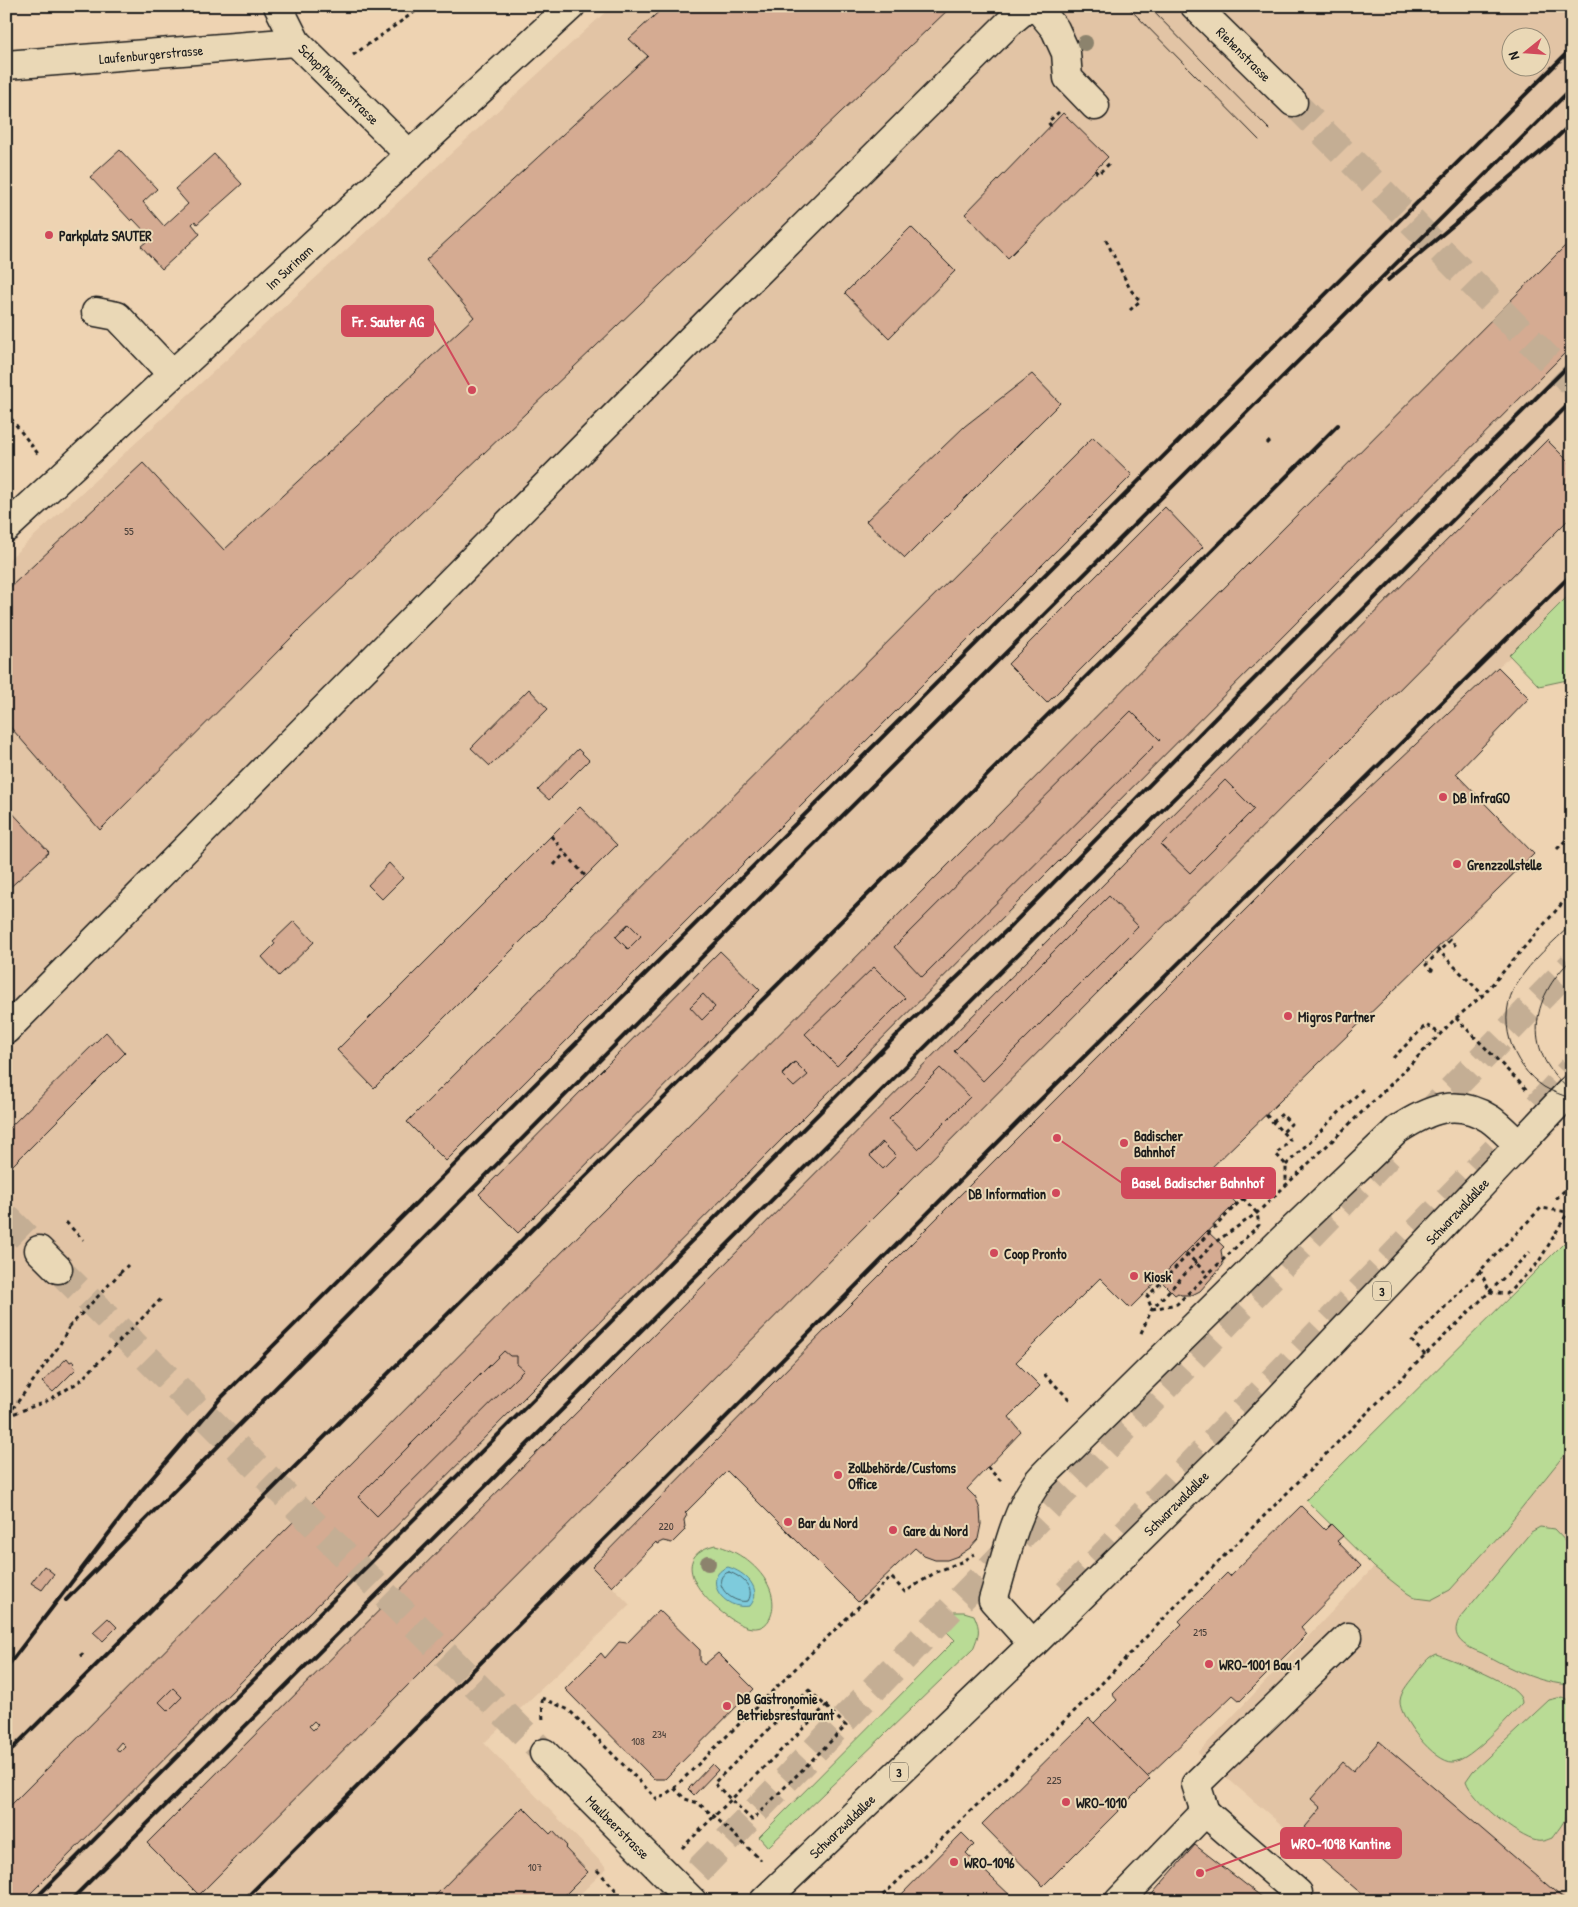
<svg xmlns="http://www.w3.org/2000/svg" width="1578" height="1907" font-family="'Patrick Hand',sans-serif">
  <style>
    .built { fill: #e2c4a5; fill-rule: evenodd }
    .green { fill: #b9db95; stroke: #6a7c58 }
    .water { fill: #7ecbdc; stroke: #57858f }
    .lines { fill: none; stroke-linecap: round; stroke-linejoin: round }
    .shore { stroke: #436269; stroke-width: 1 }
    .building { fill: #d5ab92; stroke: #1c1c1c; fill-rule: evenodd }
    .minor-tunnel { stroke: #c4ae94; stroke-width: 28; stroke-dasharray: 28 14; stroke-linecap: butt }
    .major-tunnel { stroke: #c4ae94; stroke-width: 28; stroke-dasharray: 28 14; stroke-linecap: butt }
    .highway-tunnel { stroke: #c4ae94; stroke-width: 28; stroke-dasharray: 28 14; stroke-linecap: butt }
    .minor-casing { stroke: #1c1c1c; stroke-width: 31 }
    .major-casing { stroke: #1c1c1c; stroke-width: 31 }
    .path { stroke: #1c1c1c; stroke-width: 3; stroke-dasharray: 4 4; stroke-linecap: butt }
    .minor { stroke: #ead8b6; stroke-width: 28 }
    .major { stroke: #ead8b6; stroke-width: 28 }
    .tram { stroke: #1c1c1c; stroke-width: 1 }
    .rail { stroke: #1c1c1c; stroke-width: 4 }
    .path-bridge { stroke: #1c1c1c; stroke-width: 3; stroke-dasharray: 4 4; stroke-linecap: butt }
    .tree { fill: #8c836d }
    .poi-dot { fill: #d1495b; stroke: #ead8b6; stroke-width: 2 }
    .labels { text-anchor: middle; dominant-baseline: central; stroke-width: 4; stroke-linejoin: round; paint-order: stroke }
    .number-label { font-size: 11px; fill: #4a403a }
    .shield { fill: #ead8b6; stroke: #5a544a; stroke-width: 1 }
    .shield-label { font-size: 12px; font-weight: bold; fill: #1c1c1c }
    .street-label { font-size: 14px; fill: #1c1c1c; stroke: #ead8b6 }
    .poi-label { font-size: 14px; font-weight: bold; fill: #1c1c1c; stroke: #ead8b6; text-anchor: start }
    .leader { fill: none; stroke: #d1495b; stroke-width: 2 }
    .callout-dot { fill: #d1495b; stroke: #ead8b6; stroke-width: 2 }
    .callout { fill: #d1495b; stroke: #d1495b; stroke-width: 2 }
    .callout-label { font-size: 15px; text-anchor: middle; font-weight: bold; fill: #fff }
  </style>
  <rect width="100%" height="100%" fill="#eed3b2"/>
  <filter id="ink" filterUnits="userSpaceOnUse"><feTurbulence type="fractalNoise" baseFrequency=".02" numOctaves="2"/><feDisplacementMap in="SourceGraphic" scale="10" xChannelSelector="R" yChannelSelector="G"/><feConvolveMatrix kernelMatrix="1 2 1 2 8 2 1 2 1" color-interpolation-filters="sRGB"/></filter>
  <g filter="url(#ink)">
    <g class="built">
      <path d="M612 6H1572V605L1498 667 1332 823 592 1566 630 1605 484 1743 607 1868 573 1901H6V562ZM1510 38H1540V68H1510Z"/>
      <path d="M1567 1240 1572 1244V1901H1370L1198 1753 1374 1567 1343 1536Z"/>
    </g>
    <g class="green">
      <path d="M1572 592V694L1567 680 1539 686 1509 655Z"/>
      <path d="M1567 1240 1572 1244V1445L1499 1536 1450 1590 1431 1600 1415 1598 1407 1593 1374 1567 1306 1500Z"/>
      <path d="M1540 1527 1554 1529 1572 1548V1685C1538 1683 1511 1669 1482 1653 1474 1650 1464 1646 1459 1639 1454 1632 1456 1625 1460 1618L1531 1532Z"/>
      <path d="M715 1545C737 1550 761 1567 770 1589 777 1606 772 1634 747 1627 717 1617 658 1559 715 1545Z"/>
      <path d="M954 1612H964L974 1615C981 1630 979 1634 973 1649L768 1847 759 1837 955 1640 941 1626Z"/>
      <path d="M1436 1654C1452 1660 1524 1685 1522 1703 1509 1717 1471 1760 1453 1762 1435 1763 1399 1718 1400 1701 1401 1690 1411 1681 1417 1672 1423 1665 1427 1657 1436 1654Z"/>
      <path d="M1562 1697 1572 1702V1789C1562 1801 1567 1803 1565 1817 1564 1824 1556 1832 1552 1838 1547 1840 1542 1842 1537 1841 1517 1837 1472 1800 1466 1781L1473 1771 1549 1700Z"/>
    </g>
    <path class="water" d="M728 1567C745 1572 764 1589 750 1606 720 1611 702 1575 728 1567Z"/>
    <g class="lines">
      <path class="shore" d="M729 1572C741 1576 756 1588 748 1601 728 1605 709 1577 729 1572Z"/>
    </g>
    <g class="building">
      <path d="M665 6H952L304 625 100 830 6 722V591L143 463 224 550 474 317 426 260 648 56 629 39Z"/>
      <path d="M1063 113 1108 157 1008 258 965 214Z"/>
      <path d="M120 150 157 189 143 202 164 226 188 204 175 189 214 154 242 184 197 224 195 221 192 224 200 234 162 269 141 246 151 238 133 219 131 221 90 177Z"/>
      <path d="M911 227 955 271 889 338 845 293Z"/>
      <path d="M1572 239V346L23 1901H6V1810ZM121 1742 125 1746 119 1752 116 1748Z"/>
      <path d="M1032 374 1060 403 905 558 866 521 965 426Z"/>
      <path d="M1093 437 1132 475 446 1161 407 1122Z"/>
      <path d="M1547 440 1572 465V516L199 1895 147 1843ZM314 1721 318 1725 313 1730 309 1726Z"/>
      <path d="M1165 507 1203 547 1047 703 1008 664Z"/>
      <path d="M1498 667 1529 698 1456 774 1534 854 1207 1172 1236 1203 1130 1308 1100 1278 1016 1362 1040 1386 1009 1417 1021 1432 967 1489 975 1497 980 1509 981 1524 978 1539 970 1548 958 1556 947 1560H935L924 1556 915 1548 858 1602 727 1471 685 1513 687 1515 684 1520 685 1527 684 1528 685 1530 672 1543 663 1541 657 1544 656 1542 612 1587 592 1567 832 1323 1332 823Z"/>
      <path d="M529 689 548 709 490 766 471 748Z"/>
      <path d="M1131 711 1160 740 922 977 894 947Z"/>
      <path d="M578 749 589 760 549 800 538 790Z"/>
      <path d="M1225 780 1254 809 1190 873 1161 845Z"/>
      <path d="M6 806 49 852 6 891Z"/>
      <path d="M580 807 617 845 374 1088 337 1050Z"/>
      <path d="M389 863 403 878 382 899 368 885Z"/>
      <path d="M1109 896 1138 926 983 1081 954 1051Z"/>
      <path d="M294 921 314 942 279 976 262 957 275 944 273 941Z"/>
      <path d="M628 924 641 936 628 949 615 936Z"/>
      <path d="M629 924 641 936 628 949 616 937Z"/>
      <path d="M720 951 760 990 518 1233 479 1194Z"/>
      <path d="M874 967 905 998 837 1066 805 1034Z"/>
      <path d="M703 994 715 1007 702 1020 690 1007Z"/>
      <path d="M106 1032 125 1053 6 1172V1131Z"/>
      <path d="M794 1062 807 1074 794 1087 782 1074Z"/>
      <path d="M795 1062 808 1075 794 1087 782 1075Z"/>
      <path d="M940 1068 970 1097 918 1149 889 1119Z"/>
      <path d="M882 1142 895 1155 882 1168 870 1155Z"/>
      <path d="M883 1143 896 1156 883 1169 870 1156Z"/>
      <path d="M1207 1231 1224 1247 1221 1250 1223 1265 1200 1291 1192 1295H1181L1178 1293 1175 1295 1159 1279Z"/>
      <path d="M504 1351 510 1356H517V1364L524 1370 377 1516 358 1497Z"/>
      <path d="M67 1358 70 1362 72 1361 75 1363 73 1365 76 1369 53 1392 42 1382Z"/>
      <path d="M1301 1506 1325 1530 1331 1524 1343 1536 1337 1541 1361 1566 1301 1627 1307 1634 1240 1701 1233 1695 1147 1777 1094 1723 1117 1700 1112 1694 1182 1624 1179 1621 1227 1573 1230 1576Z"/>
      <path d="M44 1566 54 1574 42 1590 31 1583Z"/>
      <path d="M659 1610 700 1650V1660L704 1665 718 1653 754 1689 665 1779H654L565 1689 601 1653 605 1658 619 1642 627 1643Z"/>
      <path d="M108 1618 117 1627 103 1641 93 1632Z"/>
      <path d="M173 1688 182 1697 168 1711 159 1702Z"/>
      <path d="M1089 1718 1150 1779 1043 1886 982 1824Z"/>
      <path d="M1379 1741 1566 1901H1370L1296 1838 1321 1808 1311 1799 1343 1762 1353 1771Z"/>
      <path d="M712 1764 718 1770 694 1795 688 1789Z"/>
      <path d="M523 1807 550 1834 553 1831 567 1846 565 1848 588 1872 559 1901H430Z"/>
      <path d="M962 1833 974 1845 966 1853 1016 1901H895Z"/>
      <path d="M1195 1845 1267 1901H1146Z"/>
    </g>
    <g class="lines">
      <g class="minor-tunnel">
        <path d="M6 1217 39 1250"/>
        <path d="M58 1269 544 1753"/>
      </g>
      <path class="major-tunnel" d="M1293 102 1572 383"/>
      <g class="highway-tunnel">
        <path d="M1538 1106 1572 1069"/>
        <path d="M1422 1120 1572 965"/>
        <path d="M1067 1593 1500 1146"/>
        <path d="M669 1901 1389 1155"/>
      </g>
      <defs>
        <g id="minor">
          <path d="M278 6 296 42 410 155"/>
          <path d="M1036 6 1055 29 1066 53 1068 78 1095 106"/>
          <path d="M6 65 296 42"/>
          <path d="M96 312 117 316 172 374"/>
          <path d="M6 528 571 6"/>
          <path d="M6 1030 713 317 1011 21 1029 6"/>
          <path d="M39 1250 58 1269"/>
          <path d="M1033 1644 993 1600C1005 1562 1013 1517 1036 1484 1043 1474 1054 1465 1063 1456L1283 1239 1397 1130C1428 1110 1455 1097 1490 1119 1500 1126 1510 1137 1519 1145"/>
          <path d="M544 1753 692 1901"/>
          <path d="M1205 1812 1196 1784 1348 1637"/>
          <path d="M1119 1901 1205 1812 1298 1893"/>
        </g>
        <g id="major">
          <path d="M1195 6 1293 102"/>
          <path d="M764 1901 1033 1644 1241 1439 1572 1089"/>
        </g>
      </defs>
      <use href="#minor" class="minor-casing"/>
      <use href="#major" class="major-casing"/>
      <g class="path">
        <path d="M353 55 423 6"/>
        <path d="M1051 126 1048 122 1059 112"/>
        <path d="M1095 170 1098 174 1111 162"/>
        <path d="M1106 240 1130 289 1140 301 1130 310"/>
        <path d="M6 412 39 455"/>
        <path d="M1267 444 1271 440"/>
        <path d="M551 836 586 877"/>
        <path d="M1557 849 1567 839 1572 837"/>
        <path d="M554 865 565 853"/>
        <path d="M1437 949 1483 995"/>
        <path d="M1433 971 1426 965 1450 940 1457 947"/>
        <path d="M1456 1018 1528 1091"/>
        <path d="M1393 1058 1426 1025 1441 1034"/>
        <path d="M1266 1115 1290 1140 1276 1154 1286 1165V1185"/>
        <path d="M1273 1122 1282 1114 1291 1124 1283 1132"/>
        <path d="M1286 1165 1364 1088"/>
        <path d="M1243 1198 1257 1213 1259 1225 1177 1304 1152 1309 1147 1297Z"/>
        <path d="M1556 1199 1572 1183"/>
        <path d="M66 1222 83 1240"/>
        <path d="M1186 1253 1205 1272"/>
        <path d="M1480 1270 1490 1292 1507 1294 1538 1263 1568 1212"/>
        <path d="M120 1273 128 1265"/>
        <path d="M1141 1333 1152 1309 1214 1243 1257 1213 1389 1086 1456 1018 1483 995 1572 892"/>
        <path d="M1425 1355 1412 1341 1541 1208 1568 1212 1572 1209"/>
        <path d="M1044 1374 1072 1402"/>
        <path d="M8 1415 59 1346 69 1327"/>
        <path d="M7 1416 45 1402 79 1382 163 1297"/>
        <path d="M987 1467 1001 1481"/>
        <path d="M80 1656 85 1652"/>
        <path d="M809 1690 846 1726 752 1820 714 1783Z"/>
        <path d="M542 1698 569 1710 658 1800 674 1788 854 1611 891 1577 905 1592 936 1572 961 1562 974 1554"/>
        <path d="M542 1699 543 1722"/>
        <path d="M674 1788 685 1799 698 1803 714 1816 761 1860"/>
        <path d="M682 1848 829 1703"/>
        <path d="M597 1870 614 1888 622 1901"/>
        <path d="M877 1901 1085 1701 1211 1569 1425 1355 1530 1252"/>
      </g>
      <use href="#minor" class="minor"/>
      <use href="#major" class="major"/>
      <g class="tram">
        <path d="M1127 6 1259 140"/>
        <path d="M1148 6 1270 130"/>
        <path d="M1572 924C1553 942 1532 960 1517 983 1495 1018 1511 1065 1544 1087 1552 1092 1563 1095 1572 1099"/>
        <path d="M1572 959C1529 999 1522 1054 1572 1091"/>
      </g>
      <g class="rail">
        <path d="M1388 280 1550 144 1572 123"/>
        <path d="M66 1600 782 876 1572 88"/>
        <path d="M6 1668 142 1490 220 1399 1572 48"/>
        <path d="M6 1755 1338 425"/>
        <path d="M33 1901 908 1024 1008 929 1234 699 1572 362"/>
        <path d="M70 1901 1572 401"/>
        <path d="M243 1901 723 1420 1020 1120 1572 574"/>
      </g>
      <path class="path-bridge" d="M69 1327 120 1273"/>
    </g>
    <g class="tree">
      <circle cx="1085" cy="43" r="8"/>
      <circle cx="708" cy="1563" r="8"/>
    </g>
  </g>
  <g class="poi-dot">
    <circle cx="49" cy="235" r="5"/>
    <circle cx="1443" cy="797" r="5"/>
    <circle cx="1457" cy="864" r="5"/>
    <circle cx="1288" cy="1016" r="5"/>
    <circle cx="1124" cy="1143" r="5"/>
    <circle cx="1056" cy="1193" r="5"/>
    <circle cx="994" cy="1253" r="5"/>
    <circle cx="1134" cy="1276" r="5"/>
    <circle cx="838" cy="1475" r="5"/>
    <circle cx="788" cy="1522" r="5"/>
    <circle cx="893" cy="1530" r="5"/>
    <circle cx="1209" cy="1664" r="5"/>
    <circle cx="727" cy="1706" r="5"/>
    <circle cx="1066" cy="1802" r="5"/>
    <circle cx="954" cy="1862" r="5"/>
  </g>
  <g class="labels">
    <g class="number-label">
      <text x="129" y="531">55</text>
      <text x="666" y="1526">220</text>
      <text x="1200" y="1632">215</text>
      <text x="659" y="1734">234</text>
      <text x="638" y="1741">108</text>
      <text x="1054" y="1780">225</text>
      <text x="535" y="1867">107</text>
    </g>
    <g class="shield">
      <rect x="1373" y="1281.5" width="18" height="19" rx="4"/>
      <rect x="890" y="1762.5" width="18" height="19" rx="4"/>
    </g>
    <g class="shield-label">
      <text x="1382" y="1291">3</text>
      <text x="899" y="1772">3</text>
    </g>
    <g class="street-label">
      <text transform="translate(151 54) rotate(-5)">Laufenburgerstrasse</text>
      <text transform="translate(1244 54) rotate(45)">Riehenstrasse</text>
      <text transform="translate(339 84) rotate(45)">Schopfheimerstrasse</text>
      <text transform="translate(289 267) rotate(-43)">Im Surinam</text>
      <text transform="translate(1457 1211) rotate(-47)">Schwarzwaldallee</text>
      <text transform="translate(1176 1503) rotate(-45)">Schwarzwaldallee</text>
      <text transform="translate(842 1826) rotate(-44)">Schwarzwaldallee</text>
      <text transform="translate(618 1827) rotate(45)">Maulbeerstrasse</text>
    </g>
    <g class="poi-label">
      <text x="59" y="235">Parkplatz SAUTER</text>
      <text x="1453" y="797">DB InfraGO</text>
      <text x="1467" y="864">Grenzzollstelle</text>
      <text x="1298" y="1016">Migros Partner</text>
      <text x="1134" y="1135">Badischer<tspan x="1134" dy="16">Bahnhof</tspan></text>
      <text x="1046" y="1193" text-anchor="end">DB Information</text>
      <text x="1004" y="1253">Coop Pronto</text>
      <text x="1144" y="1276">Kiosk</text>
      <text x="848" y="1467">Zollbehörde/Customs<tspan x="848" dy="16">Office</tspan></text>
      <text x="798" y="1522">Bar du Nord</text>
      <text x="903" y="1530">Gare du Nord</text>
      <text x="1219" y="1664">WRO-1001 Bau 1</text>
      <text x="737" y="1698">DB Gastronomie<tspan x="737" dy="16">Betriebsrestaurant</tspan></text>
      <text x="1076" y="1802">WRO-1010</text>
      <text x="964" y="1862">WRO-1096</text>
    </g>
  </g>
  <path class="leader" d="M472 390L433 321M1057 1138L1122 1183M1200 1873L1281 1843"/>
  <g class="callout-dot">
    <circle cx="472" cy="390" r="5"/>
    <circle cx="1057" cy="1138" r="5"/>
    <circle cx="1200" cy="1873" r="5"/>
  </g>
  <g class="callout">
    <rect x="342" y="306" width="91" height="30" rx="5"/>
    <rect x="1122" y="1168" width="153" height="30" rx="5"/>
    <rect x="1281" y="1828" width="120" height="30" rx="5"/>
  </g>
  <g class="callout-label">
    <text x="388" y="327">Fr. Sauter AG</text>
    <text x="1198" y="1188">Basel Badischer Bahnhof</text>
    <text x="1341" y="1849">WRO-1098 Kantine</text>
  </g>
  <rect width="1578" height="1907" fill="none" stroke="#ead8b6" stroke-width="25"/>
  <rect x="12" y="12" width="1553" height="1882" fill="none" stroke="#1c1c1c" stroke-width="2" filter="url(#ink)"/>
  <g transform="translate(1526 52) rotate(253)"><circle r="24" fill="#ead8b6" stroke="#988d78"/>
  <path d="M0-4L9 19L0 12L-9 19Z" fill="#d1495b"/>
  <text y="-8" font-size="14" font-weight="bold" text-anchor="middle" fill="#1c1c1c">N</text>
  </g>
</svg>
